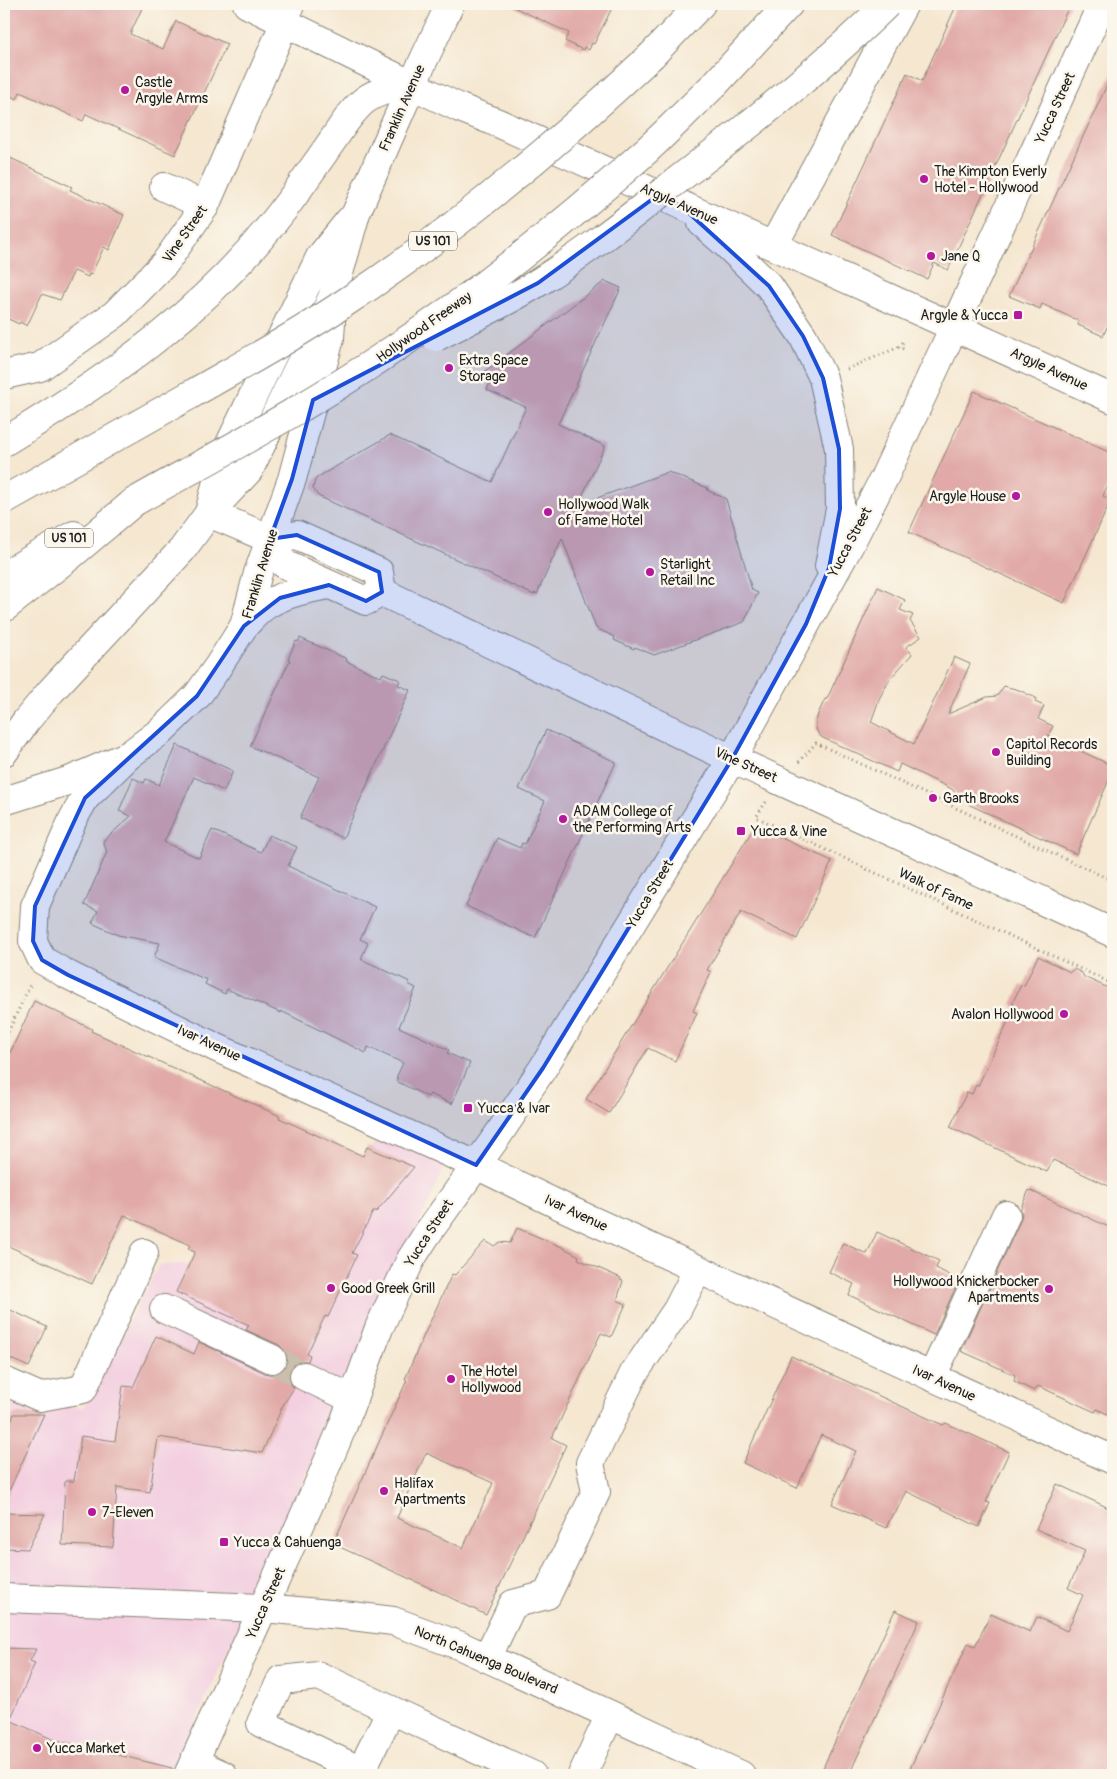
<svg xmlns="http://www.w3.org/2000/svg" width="1117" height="1779" font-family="Pangolin,sans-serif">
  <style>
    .built { fill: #f3cfe0 }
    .building { fill: #e1aaa8; fill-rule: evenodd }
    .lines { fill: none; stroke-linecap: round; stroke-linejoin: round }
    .minor-tunnel { stroke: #cabeac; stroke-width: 28; stroke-dasharray: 28 14; stroke-linecap: butt }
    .minor-casing { stroke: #888276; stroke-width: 30 }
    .major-casing { stroke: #888276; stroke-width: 30 }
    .highway-casing { stroke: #888276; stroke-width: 30 }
    .path { stroke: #888276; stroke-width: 3; stroke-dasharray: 1 4; stroke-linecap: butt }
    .minor { stroke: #fff; stroke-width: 28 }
    .major { stroke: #fff; stroke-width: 28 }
    .highway { stroke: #fff; stroke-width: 28 }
    .highway-bridge-casing { stroke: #888276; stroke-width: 30; stroke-linecap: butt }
    .highway-bridge { stroke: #fff; stroke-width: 28 }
    .marked { fill: #1d4ed8; fill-opacity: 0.2; stroke: #1d4ed8; stroke-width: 4; stroke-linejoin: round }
    .poi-dot { fill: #b5179e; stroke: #fbf7ec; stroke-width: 2 }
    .labels { text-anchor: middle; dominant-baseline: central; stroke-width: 5; stroke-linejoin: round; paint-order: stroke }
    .shield { fill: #fbf7ec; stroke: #5f5e5a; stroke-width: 1 }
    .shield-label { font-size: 12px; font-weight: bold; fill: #1c1c1c }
    .poi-label { font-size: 14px; fill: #1c1c1c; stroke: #fbf7ec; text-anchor: start }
    .street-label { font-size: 14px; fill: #1c1c1c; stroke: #fbf7ec }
  </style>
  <rect width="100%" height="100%" fill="#fbf7ec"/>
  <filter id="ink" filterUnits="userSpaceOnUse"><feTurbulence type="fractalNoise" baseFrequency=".02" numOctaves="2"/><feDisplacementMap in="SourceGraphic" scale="10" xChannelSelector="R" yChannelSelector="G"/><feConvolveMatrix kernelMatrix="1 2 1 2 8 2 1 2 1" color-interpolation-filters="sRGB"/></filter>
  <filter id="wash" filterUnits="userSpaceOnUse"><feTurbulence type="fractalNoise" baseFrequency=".0096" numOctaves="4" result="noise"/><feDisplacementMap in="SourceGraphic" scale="20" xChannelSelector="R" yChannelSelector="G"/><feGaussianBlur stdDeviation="1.12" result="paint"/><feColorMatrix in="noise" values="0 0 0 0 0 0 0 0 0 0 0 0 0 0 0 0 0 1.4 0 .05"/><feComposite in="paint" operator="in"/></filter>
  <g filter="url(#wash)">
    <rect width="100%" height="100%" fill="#f5e7d0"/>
    <path class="built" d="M380 1136 446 1164 172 1775H4V1424L14 1402 83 1408 159 1265 284 1260Z"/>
    <g id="blocks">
      <g class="building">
        <path d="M4 4H144L130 34 163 49 176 21 227 44 175 155 86 114 83 121 20 92 17 99 4 93Z"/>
        <path d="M507 4H614L594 44 592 43 589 50 584 47 583 50 565 41 569 33Z"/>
        <path d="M957 4H1070L948 270 934 263 927 279 832 235 907 73 922 81Z"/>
        <path d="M1113 72V314L1103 336 1078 325 1079 321 1042 304 1040 309 1009 296Z"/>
        <path d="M4 155 72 187 70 190 124 215 109 250 104 247 91 275 89 274 88 277 74 271 60 300 42 294 27 326 20 322 19 324 4 317Z"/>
        <path d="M605 281 621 288 558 424 605 446 578 505 668 472 708 488 707 490 726 499 752 590 758 593 744 622 654 655 635 647 634 649 614 640 615 637 596 628 562 538 537 594 534 593V595L318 496 313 488 315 480 318 477 390 435 492 482 526 407 487 390 491 380 480 375Z"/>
        <path d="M974 391 1113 454V473L1103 496 1111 500 1064 603 909 532Z"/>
        <path d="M878 587 905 600 900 610 913 615 910 621 921 637 906 647 912 654 890 679 880 697 871 722 914 744 954 657 970 664 948 714 987 697 997 696 1004 686 1019 690 1036 698 1035 702 1044 706 1038 719 1053 726 1048 736 1113 766V771L1076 854 970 805 957 795 952 789 900 764 897 772 823 738 819 735 816 729V722L818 714 825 699H827Z"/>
        <path d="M300 638 347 659 346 661 381 677 383 673 400 680 398 685 410 690 343 838 300 818 319 777 250 746 290 660 288 659 296 641 298 642Z"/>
        <path d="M546 730 616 762 535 938 466 906 497 838 520 848 522 843 525 844 545 801 519 789Z"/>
        <path d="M177 745 233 771 224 791 194 777 164 842 199 858 212 830 261 852 269 835 297 847 288 866 375 907 360 939 368 943 361 959 410 982 408 984 416 988 399 1027 449 1050 447 1053 470 1063 452 1104 430 1094 428 1097 396 1081 398 1078H396L403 1063 368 1047 366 1053 281 1011V1013L227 989 225 994 205 984 207 980 154 957 160 943 118 935 92 923 98 911 84 905 107 852 103 841 131 816 119 811 133 778 144 783 146 779 159 785Z"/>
        <path d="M755 826 832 861 797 939 741 912 707 970 711 972 693 1011 697 1013 675 1061 648 1048 609 1113 586 1099Z"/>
        <path d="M1038 956 1070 972 1074 969 1082 973 1084 977 1113 990V1188L1053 1160 1047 1172 950 1127 967 1092 972 1094 976 1085 978 1086 1015 1006 1012 1004 1021 985 1024 986Z"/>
        <path d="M34 1001 92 1029 91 1031 280 1116 279 1118 363 1156 367 1147 414 1167 377 1211 373 1212 352 1253 357 1255 328 1317 325 1316 307 1354 310 1355 308 1361H302L296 1363 290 1370 289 1378 291 1384 294 1388 283 1405 262 1453 158 1437 150 1492 117 1487 113 1547 62 1545 65 1481H74L81 1436 115 1441 123 1386 133 1387 156 1336 194 1354 199 1342 265 1373 273 1375 281 1371 286 1365 287 1357 284 1350 279 1345 246 1330 249 1325 176 1292 195 1252 188 1249 190 1245 124 1215 92 1284 4 1244V1066Z"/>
        <path d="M1029 1190 1113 1229V1417L1097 1409 1095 1412 1038 1386 1034 1391 1014 1381 1015 1375 961 1351 1020 1221 1022 1214 1020 1210Z"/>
        <path d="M517 1228 562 1247 579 1256 578 1259 621 1278 620 1280 623 1281 617 1300 626 1304 611 1337 601 1333 552 1438 566 1445 486 1615 441 1593 333 1544 407 1380 405 1379 424 1335 452 1274 455 1275 485 1241 494 1246 500 1242 510 1243ZM426 1453 493 1483 463 1548 397 1518 408 1492 412 1489 415 1483 414 1480Z"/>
        <path d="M877 1232 939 1261 936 1268 959 1280 934 1335 849 1295 854 1284 829 1272 843 1243 867 1254Z"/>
        <path d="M4 1307 47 1327 29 1367 4 1356Z"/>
        <path d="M791 1356 943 1425 946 1423 1009 1452 986 1502 990 1503 979 1527 906 1491 895 1514 893 1513 886 1528 832 1504 856 1451 821 1435 797 1488 743 1463Z"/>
        <path d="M14 1414H44L4 1502V1437Z"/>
        <path d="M1057 1484 1113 1510V1775H907L968 1643 975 1646 991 1614 1030 1632 1037 1617 1067 1631 1083 1595 1068 1588 1085 1551 1036 1529Z"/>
        <path d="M4 1513 45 1514 28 1549 4 1548Z"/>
        <path d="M895 1610 919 1621 849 1775H834L822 1770Z"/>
        <path d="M4 1648 36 1649 30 1661 35 1663 10 1720 52 1739 172 1768V1775H4Z"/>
      </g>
    </g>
  </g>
  <g filter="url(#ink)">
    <use href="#blocks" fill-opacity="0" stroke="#888276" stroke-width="1"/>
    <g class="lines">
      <path class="minor-tunnel" d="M272 1359 304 1376"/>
      <defs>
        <g id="minor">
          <path d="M247 4 412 85"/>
          <path d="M1102 4 954 327 1113 399"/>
          <path d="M164 187 205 206"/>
          <path d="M4 375 40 367 115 314 165 263 205 206 285 22 290 4"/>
          <path d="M128 756 85 798 73 819 35 906 33 941 42 960 68 975 215 1047 476 1165 565 1208 1113 1460"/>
          <path d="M164 1309 272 1359"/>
          <path d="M304 1376 353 1399"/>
          <path d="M932 1377 1006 1215"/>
          <path d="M4 1381 40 1397 83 1389 144 1253"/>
          <path d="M487 1658 513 1604 547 1595 596 1492 590 1463 634 1373 677 1310 698 1269"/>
          <path d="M391 1710 532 1775"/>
          <path d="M194 1762 223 1775"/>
          <path d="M188 1775 263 1608"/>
          <path d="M359 1775 391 1710 319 1676 281 1680 261 1723 361 1771"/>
          <path d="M582 1775 610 1715"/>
        </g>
        <g id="major">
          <path d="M702 223 727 245 769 286 803 336 823 378 839 449 840 509 829 566"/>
          <path d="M210 509 223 458 320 257 349 221"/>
          <path d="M209 513 270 539 297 535 379 572 382 592"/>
          <path d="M270 539 284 564 366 601 382 592"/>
          <path d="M382 592 732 759 1113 933"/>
          <path d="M244 626C251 619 259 609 268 604 286 593 308 589 329 585"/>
          <path d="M4 752 26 721 51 691 182 550 209 513 249 470 332 298 356 213 412 85 450 4"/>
          <path d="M129 755 161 731 197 696 217 668 244 626 258 573 292 479 330 338 331 322"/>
          <path d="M4 1598 263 1608 352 1616 393 1621 461 1646 741 1775"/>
          <path d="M263 1608 321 1478 342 1428 379 1328 411 1259 427 1234 498 1135 543 1068 732 759 849 546 884 478 954 327 498 123 460 108 412 85"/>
        </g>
        <g id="highway">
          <path d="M652 55 701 4"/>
          <path d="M715 84 789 4"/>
          <path d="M773 246 904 4"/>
          <path d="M4 442C118 373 216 304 295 194 307 176 320 159 332 141 342 127 351 111 365 100 379 90 395 88 412 85"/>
          <path d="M4 500 190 395"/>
          <path d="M4 575 74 535"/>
          <path d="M4 608 70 556 134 502"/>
          <path d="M4 801 71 780 129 755"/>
        </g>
      </defs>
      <use href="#minor" class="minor-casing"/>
      <use href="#major" class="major-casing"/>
      <use href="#highway" class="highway-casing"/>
      <g class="path">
        <path d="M899 347 904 341"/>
        <path d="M847 369 899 347 906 350"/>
        <path d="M799 762 816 743 1113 881"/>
        <path d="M766 802 756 817 1113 984"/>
        <path d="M4 1041 31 983"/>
      </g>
      <use href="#minor" class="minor"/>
      <use href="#major" class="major"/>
      <use href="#highway" class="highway"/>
      <defs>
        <g id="highway-bridge">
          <path d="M436 337C471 319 506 303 539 282 591 249 639 210 688 172 758 119 825 65 887 4"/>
          <path d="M190 395C242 365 296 336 346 302 456 230 556 145 652 55"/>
          <path d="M134 502C217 455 303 410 382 357 476 295 563 225 647 150 670 129 692 106 715 84"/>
        </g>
      </defs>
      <use href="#highway-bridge" class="highway-bridge-casing"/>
      <use href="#highway-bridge" class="highway-bridge"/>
    </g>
  </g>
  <path class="marked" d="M658 195 680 205 769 286 803 336 823 378 839 449 840 509 829 568 806 624 732 759 543 1068 476 1165 68 975 42 960 33 941 35 906 85 798 197 696 244 626 280 598 329 585 366 601 382 592 379 572 297 535 270 539 292 479 313 400 538 283Z"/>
  <g class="poi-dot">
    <circle cx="125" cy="90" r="5"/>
    <circle cx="924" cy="179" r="5"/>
    <circle cx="931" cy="256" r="5"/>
    <rect x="1013" y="310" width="10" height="10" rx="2.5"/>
    <circle cx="449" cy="368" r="5"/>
    <circle cx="1016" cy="496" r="5"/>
    <circle cx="548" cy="512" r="5"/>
    <circle cx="650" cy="572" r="5"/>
    <circle cx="996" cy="752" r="5"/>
    <circle cx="933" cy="798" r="5"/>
    <circle cx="563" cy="819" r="5"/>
    <rect x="736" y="826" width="10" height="10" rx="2.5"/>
    <circle cx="1064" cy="1014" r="5"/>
    <rect x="463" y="1103" width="10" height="10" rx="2.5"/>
    <circle cx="331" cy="1288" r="5"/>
    <circle cx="1049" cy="1289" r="5"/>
    <circle cx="451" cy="1379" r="5"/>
    <circle cx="384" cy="1491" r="5"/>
    <circle cx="92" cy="1512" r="5"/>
    <rect x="219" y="1537" width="10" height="10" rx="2.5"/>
    <circle cx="37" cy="1748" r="5"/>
  </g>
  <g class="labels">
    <g class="shield">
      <rect x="409" y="231.5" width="48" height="19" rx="4"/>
      <rect x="45" y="528.5" width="48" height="19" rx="4"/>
    </g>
    <g class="shield-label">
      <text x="433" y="241">US 101</text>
      <text x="69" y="538">US 101</text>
    </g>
    <g class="poi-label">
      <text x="135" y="82">Castle<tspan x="135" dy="16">Argyle Arms</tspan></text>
      <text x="934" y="171">The Kimpton Everly<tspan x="934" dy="16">Hotel - Hollywood</tspan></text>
      <text x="941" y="256">Jane Q</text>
      <text x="1008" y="315" text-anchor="end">Argyle &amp; Yucca</text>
      <text x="459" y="360">Extra Space<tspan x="459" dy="16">Storage</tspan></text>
      <text x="1006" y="496" text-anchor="end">Argyle House</text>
      <text x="558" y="504">Hollywood Walk<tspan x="558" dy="16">of Fame Hotel</tspan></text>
      <text x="660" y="564">Starlight<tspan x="660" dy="16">Retail Inc</tspan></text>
      <text x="1006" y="744">Capitol Records<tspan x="1006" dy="16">Building</tspan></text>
      <text x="943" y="798">Garth Brooks</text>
      <text x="573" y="811">ADAM College of<tspan x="573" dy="16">the Performing Arts</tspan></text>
      <text x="751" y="831">Yucca &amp; Vine</text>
      <text x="1054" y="1014" text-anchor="end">Avalon Hollywood</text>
      <text x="478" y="1108">Yucca &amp; Ivar</text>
      <text x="1039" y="1281" text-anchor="end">Hollywood Knickerbocker<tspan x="1039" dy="16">Apartments</tspan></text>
      <text x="341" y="1288">Good Greek Grill</text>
      <text x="461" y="1371">The Hotel<tspan x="461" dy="16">Hollywood</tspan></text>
      <text x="394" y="1483">Halifax<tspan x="394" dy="16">Apartments</tspan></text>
      <text x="102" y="1512">7-Eleven</text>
      <text x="234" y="1542">Yucca &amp; Cahuenga</text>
      <text x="47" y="1748">Yucca Market</text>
    </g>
    <g class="street-label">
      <text transform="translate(402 108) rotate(-66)">Franklin Avenue</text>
      <text transform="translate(1055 108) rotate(-65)">Yucca Street</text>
      <text transform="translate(679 204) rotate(24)">Argyle Avenue</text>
      <text transform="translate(185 234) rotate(-55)">Vine Street</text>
      <text transform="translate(424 327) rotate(-35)">Hollywood Freeway</text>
      <text transform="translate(1049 369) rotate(25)">Argyle Avenue</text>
      <text transform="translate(850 542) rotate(-62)">Yucca Street</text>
      <text transform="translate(260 574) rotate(-73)">Franklin Avenue</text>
      <text transform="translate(746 765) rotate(24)">Vine Street</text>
      <text transform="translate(936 889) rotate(25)">Walk of Fame</text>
      <text transform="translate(650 894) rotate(-59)">Yucca Street</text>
      <text transform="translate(209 1043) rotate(25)">Ivar Avenue</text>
      <text transform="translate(576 1213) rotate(25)">Ivar Avenue</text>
      <text transform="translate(429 1233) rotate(-57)">Yucca Street</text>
      <text transform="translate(944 1383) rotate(25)">Ivar Avenue</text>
      <text transform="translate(266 1603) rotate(-66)">Yucca Street</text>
      <text transform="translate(486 1660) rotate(23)">North Cahuenga Boulevard</text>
    </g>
  </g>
  <rect width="1117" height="1779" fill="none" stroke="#fbf7ec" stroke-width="20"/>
</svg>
